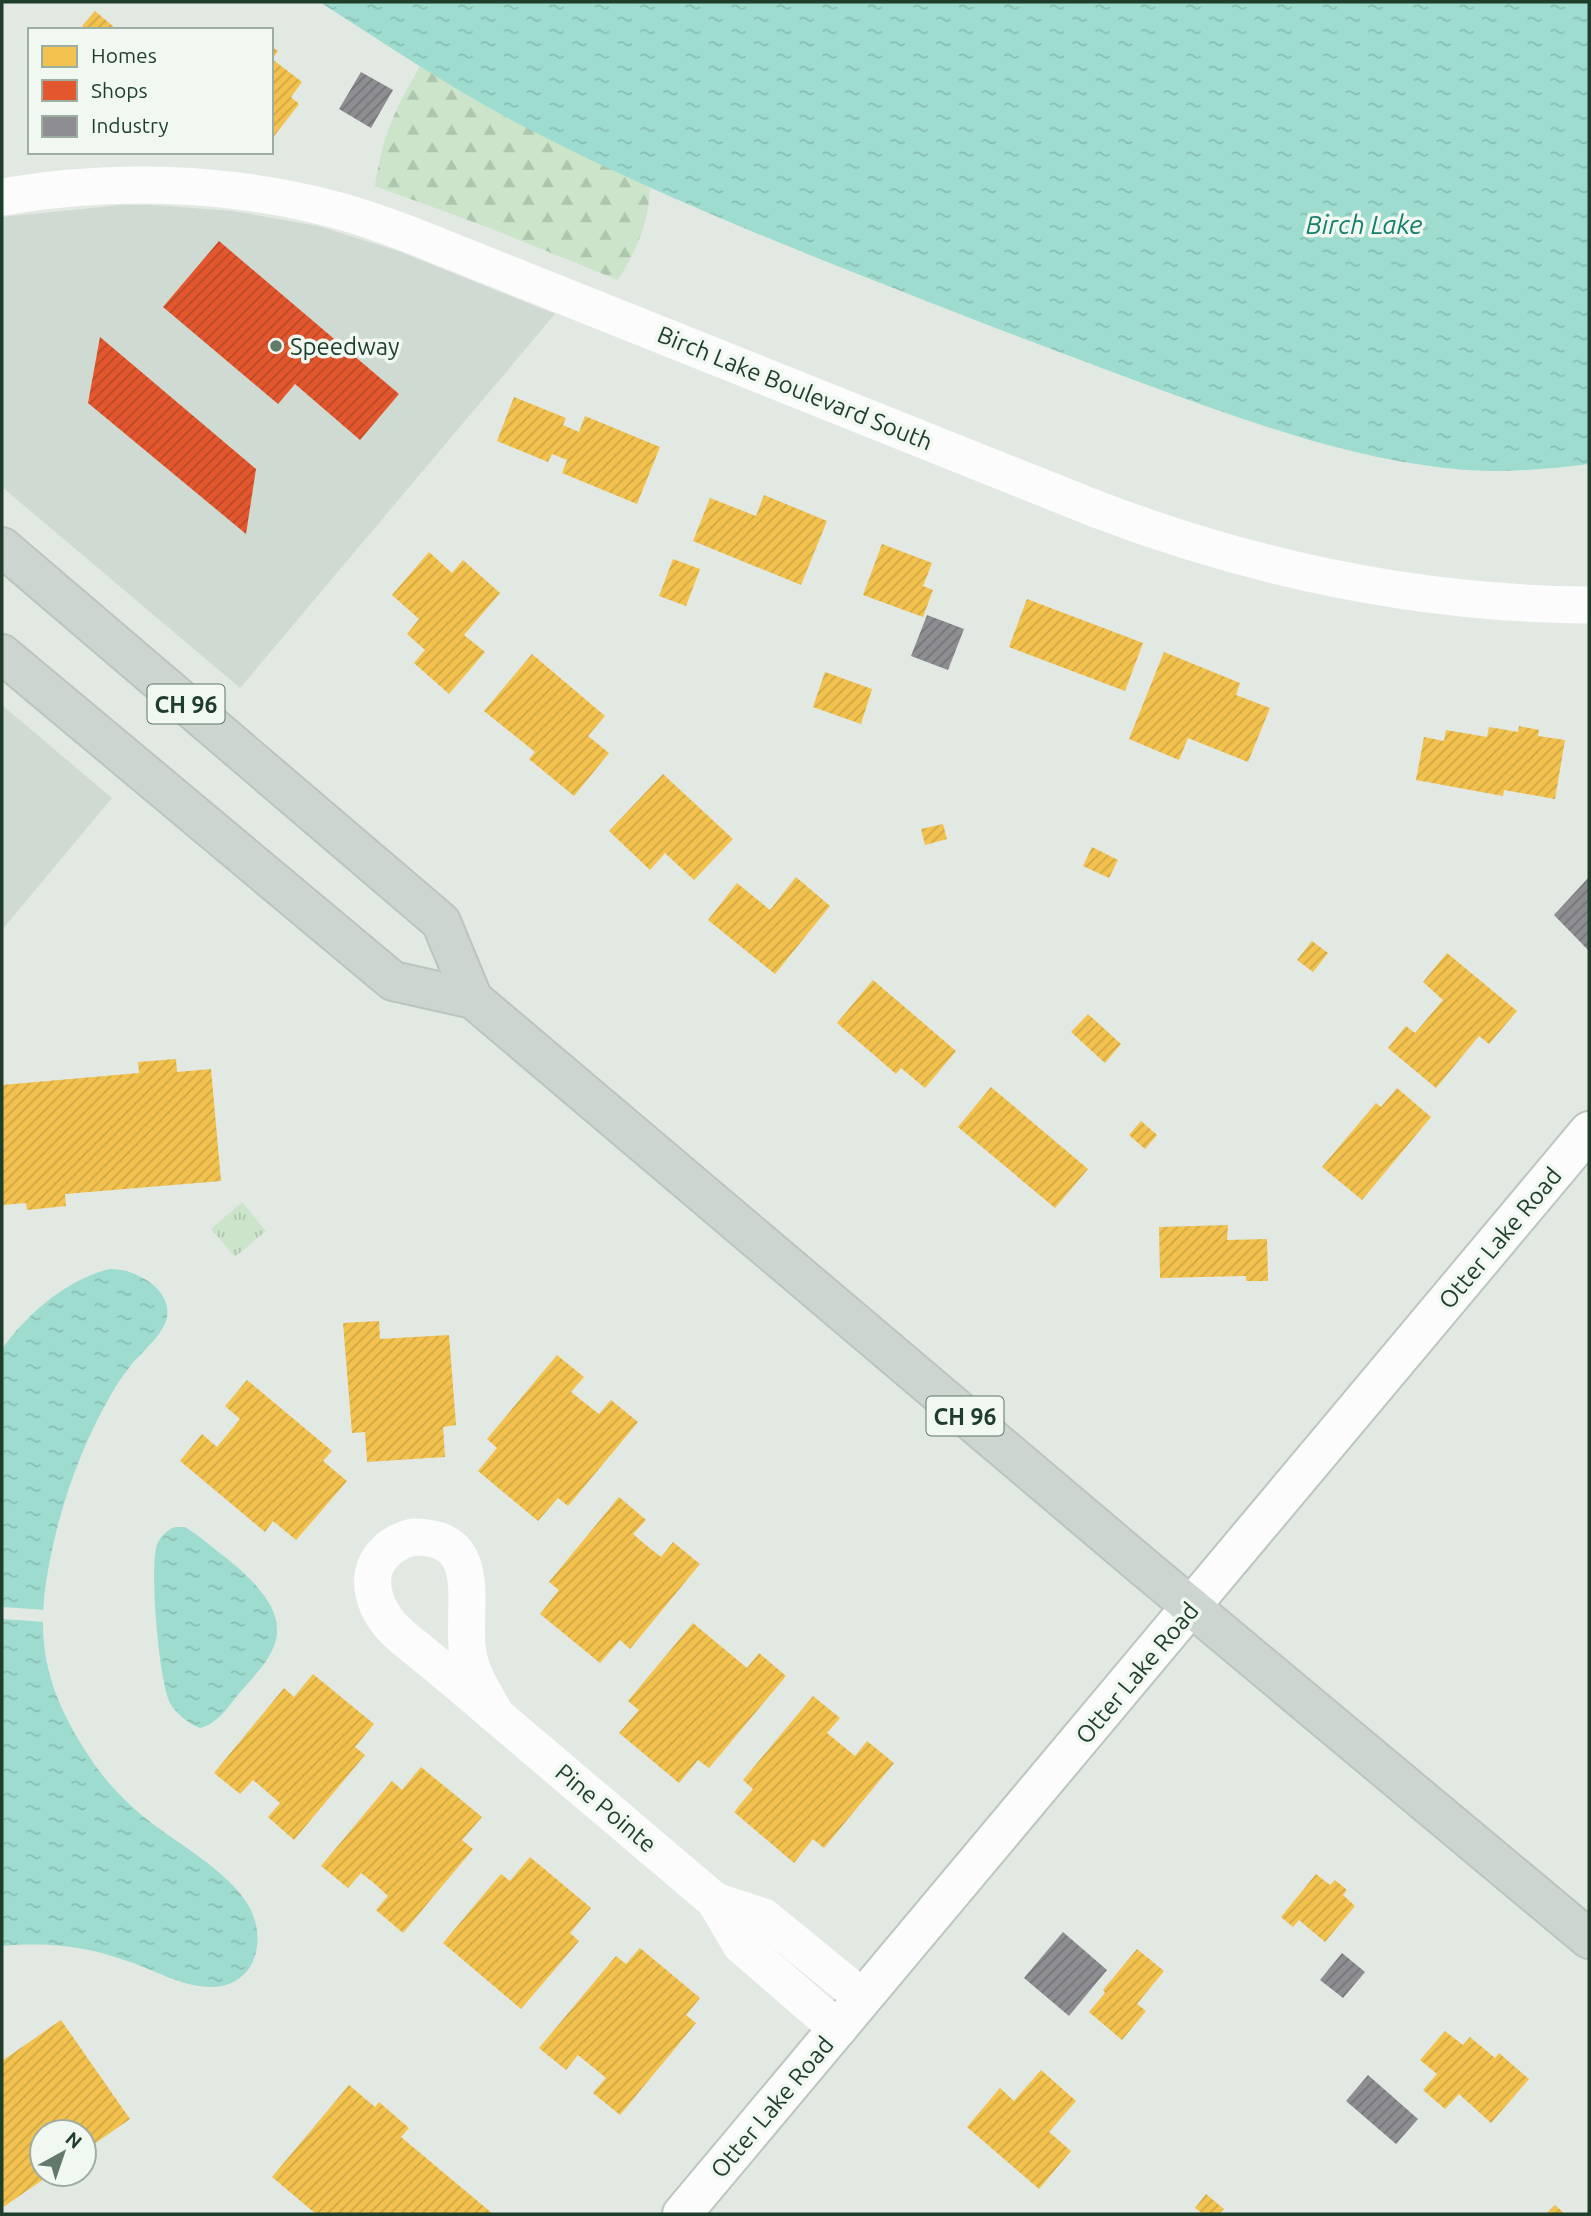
<svg xmlns="http://www.w3.org/2000/svg" width="1591" height="2216" font-family="Ubuntu,sans-serif">
  <style>
    .built { fill: #cfdbd2 }
    .forest { fill: url(#forest-firs) }
    .park { fill: url(#park-tufts) }
    .water { fill: url(#water-ripples) }
    .pier { fill: #e2e9e3 }
    .homes { fill: url(#homes-hatch) }
    .shops { fill: url(#shops-hatch) }
    .industry { fill: url(#industry-hatch) }
    .lines { fill: none; stroke-linecap: round; stroke-linejoin: round }
    .secondary-casing { stroke: #bbc6be; stroke-width: 42 }
    .primary-casing { stroke: #bbc5be; stroke-width: 42 }
    .street { stroke: #fbfcfb; stroke-width: 37 }
    .secondary { stroke: #fbfcfb; stroke-width: 38 }
    .primary { stroke: #ccd5cf; stroke-width: 38 }
    .poi-dot { fill: #637a6b; stroke: #f0f8f1; stroke-width: 2.5 }
    .labels { text-anchor: middle; dominant-baseline: central; stroke-width: 7; stroke-linejoin: round; paint-order: stroke }
    .shield { fill: #f0f8f1; stroke: #5d7666; stroke-width: 2 }
    .shield-label { font-size: 23px; font-weight: bold; fill: #1e3e2b }
    .poi-label { font-size: 24px; fill: #1e3e2b; stroke: #f0f8f1; text-anchor: start }
    .street-label { font-size: 24px; fill: #1e3e2b; stroke: #f0f8f1 }
    .water-label { font-size: 26px; font-style: italic; fill: #137f6c; stroke: #f0f8f1 }
  </style>
  <defs>
    <pattern id="forest-firs" width="22" height="20" patternUnits="userSpaceOnUse" patternTransform="scale(1.75)"><rect width="22" height="20" fill="#cbe4ca"/><path d="M5 1l3.5 6h-7zM16 11l3.5 6h-7z" fill="#aec5ae"/></pattern>
    <pattern id="park-tufts" width="24" height="20" patternUnits="userSpaceOnUse" patternTransform="scale(1.75)"><rect width="24" height="20" fill="#cbe4ca"/><path d="M3 7l-1-3M5 7V3M7 7l1-3M15 17l-1-3M17 17v-4M19 17l1-3" fill="none" stroke="#aec5ae"/></pattern>
    <pattern id="water-ripples" width="26" height="14" patternUnits="userSpaceOnUse" patternTransform="scale(1.75)"><rect width="26" height="14" fill="#9edccf"/><path d="M2 4q2-2 4 0t4 0M15 11q2-2 4 0t4 0" fill="none" stroke="#88beb2"/></pattern>
    <pattern id="homes-hatch" width="6" height="6" patternUnits="userSpaceOnUse" patternTransform="scale(1.75)"><rect width="6" height="6" fill="#f2c14e"/><path d="M-1 1l2-2M0 6l6-6M5 7l2-2" fill="none" stroke="#cfa744"/></pattern>
    <pattern id="shops-hatch" width="6" height="6" patternUnits="userSpaceOnUse" patternTransform="scale(1.75)"><rect width="6" height="6" fill="#e4572e"/><path d="M-1 1l2-2M0 6l6-6M5 7l2-2" fill="none" stroke="#b84927"/></pattern>
    <pattern id="industry-hatch" width="6" height="6" patternUnits="userSpaceOnUse" patternTransform="scale(1.75)"><rect width="6" height="6" fill="#8d8d92"/><path d="M-1 1l2-2M0 6l6-6M5 7l2-2" fill="none" stroke="#737577"/></pattern>
  </defs>
  <rect width="100%" height="100%" fill="#e2e9e3"/>
  <g class="built">
    <path d="M122 205H153L233 211 318 226 398 251 555 314 240 688 2 487V217Z"/>
    <path d="M2 705 112 798 2 930Z"/>
  </g>
  <path class="forest" d="M420 66 511 120 650 186C649 223 637 249 618 280L487 227 375 186C383 135 394 111 420 66Z"/>
  <path class="park" d="M242 1202 266 1231 235 1257 211 1229Z"/>
  <g class="water">
    <path d="M320 2H1589V464C1542 470 1493 474 1445 468 1361 459 1279 432 1200 404 1130 379 1062 353 993 327 832 264 667 202 513 121 447 85 383 43 320 2Z"/>
    <path d="M110 1269C133 1268 172 1288 167 1317 164 1334 142 1352 131 1365 124 1374 117 1384 112 1393 82 1444 61 1503 50 1560 35 1634 43 1683 83 1747 101 1776 121 1799 149 1821 180 1845 226 1870 247 1903 268 1936 258 1985 213 1987 186 1988 158 1972 133 1963 85 1946 52 1942 2 1946V1349C27 1314 67 1279 110 1269Z"/>
    <path d="M175 1527H185L197 1535C227 1560 292 1600 274 1646 268 1662 254 1676 243 1689 231 1702 219 1724 200 1728 189 1724 178 1715 171 1705 159 1684 149 1567 157 1545 160 1537 166 1530 175 1527Z"/>
  </g>
  <path class="pier" d="M2 1607 47 1610 46 1622 2 1619Z"/>
  <g class="homes">
    <path d="M95 11 114 27 111 30H87L82 26Z"/>
    <path d="M271 46 278 51 272 59 302 82 291 97 299 104 271 140Z"/>
    <path d="M514 397 566 418 563 425 579 432 585 416 660 447 637 504 562 473 567 460 552 454 548 462 497 441Z"/>
    <path d="M764 495 827 521 801 585 693 541 710 498 756 516Z"/>
    <path d="M882 544 932 563 923 586 933 590 923 617 863 595Z"/>
    <path d="M429 552 452 573 463 560 500 593 464 635 485 652 449 694 414 663 425 650 407 634 419 619 392 595Z"/>
    <path d="M673 559 700 569 686 606 659 596Z"/>
    <path d="M1027 599 1143 643 1125 691 1009 647Z"/>
    <path d="M1164 652 1240 683 1236 695 1270 708 1248 762 1188 738 1179 760 1129 739Z"/>
    <path d="M532 654 605 716 588 736 609 753 574 796 529 759 535 752 484 711Z"/>
    <path d="M825 672 872 689 861 724 813 707Z"/>
    <path d="M1519 726 1539 730 1538 736 1565 740 1555 799 1504 790 1503 796 1416 780 1424 737 1444 741 1446 730 1487 737 1489 727 1518 732Z"/>
    <path d="M663 774 733 839 694 880 665 853 650 870 609 831Z"/>
    <path d="M943 824 947 839 925 845 921 829Z"/>
    <path d="M1092 847 1118 860 1109 878 1083 866Z"/>
    <path d="M796 877 830 906 775 974 708 920 737 883 770 910Z"/>
    <path d="M1312 941 1328 953 1313 972 1297 960Z"/>
    <path d="M1447 953 1517 1011 1489 1044 1479 1036 1436 1088 1388 1048 1406 1026 1415 1033 1443 1000 1423 982Z"/>
    <path d="M873 980 956 1051 925 1088 901 1068 896 1074 837 1023Z"/>
    <path d="M1088 1014 1121 1044 1105 1063 1071 1032Z"/>
    <path d="M176 1059 177 1072 211 1069 221 1181 65 1194 66 1206 27 1210 26 1203 2 1205V1085L139 1073 138 1062Z"/>
    <path d="M991 1087 1088 1169 1055 1208 958 1127Z"/>
    <path d="M1397 1088 1431 1117 1362 1200 1322 1167 1376 1103 1381 1107Z"/>
    <path d="M1141 1121 1157 1135 1145 1149 1129 1135Z"/>
    <path d="M1228 1225 1227 1240 1267 1239 1268 1281H1246V1276L1160 1278 1159 1227Z"/>
    <path d="M379 1321 380 1339 449 1335 456 1425 443 1427 445 1457 367 1462 365 1432 352 1433 343 1323Z"/>
    <path d="M557 1355 584 1377 571 1392 599 1414 611 1400 638 1422 568 1506 558 1498 538 1521 478 1471 497 1448 487 1439Z"/>
    <path d="M247 1380 332 1451 323 1461 347 1481 296 1540 273 1521 265 1532 180 1461 202 1434 217 1447 240 1419 225 1406Z"/>
    <path d="M619 1497 646 1520 633 1534 647 1546 661 1557 673 1542 700 1564 630 1649 620 1640 600 1663 540 1614 559 1590 549 1582Z"/>
    <path d="M693 1623 747 1668 759 1653 786 1676 709 1768 698 1760 679 1783 619 1733 639 1710 628 1701Z"/>
    <path d="M313 1674 374 1724 355 1747 365 1755 294 1840 268 1817 280 1803 253 1780 240 1794 214 1773 284 1688 294 1697Z"/>
    <path d="M813 1696 840 1718 827 1733 855 1756 867 1741 894 1763 824 1848 813 1839 794 1863 734 1812 753 1789 743 1780Z"/>
    <path d="M421 1767 482 1817 462 1840 473 1849 403 1933 376 1910 388 1896 375 1884 361 1873 348 1888 321 1866 392 1781 402 1790Z"/>
    <path d="M530 1857 591 1908 570 1933 579 1941 521 2009 443 1943 501 1874 510 1881Z"/>
    <path d="M1316 1874 1330 1885 1335 1880 1347 1890 1343 1895 1355 1906 1325 1942 1299 1920 1293 1927 1281 1917Z"/>
    <path d="M640 1948 700 1998 686 2015 696 2023 620 2115 593 2093 606 2078 578 2055 566 2070 539 2048 616 1956 626 1964Z"/>
    <path d="M1137 1949 1164 1971 1137 2004 1146 2011 1122 2040 1089 2012 1105 1993 1103 1990Z"/>
    <path d="M61 2020 130 2119 84 2151V2132H42V2174H51L2 2208V2061Z"/>
    <path d="M1445 2031 1463 2045 1470 2037 1495 2058 1499 2053 1529 2079 1491 2123 1459 2094 1445 2109 1423 2090 1437 2074 1420 2060Z"/>
    <path d="M1041 2070 1076 2101 1049 2132 1071 2151 1039 2189 967 2127 1000 2088 1014 2101Z"/>
    <path d="M349 2085 375 2107 379 2102 409 2128 401 2137 493 2214H316L272 2177Z"/>
    <path d="M1206 2194 1224 2209 1219 2214H1203L1195 2208Z"/>
    <path d="M1555 2205 1565 2214H1546Z"/>
  </g>
  <g class="shops">
    <path d="M219 241 399 394 360 440 295 384 278 404 163 307Z"/>
    <path d="M100 337 256 469 246 534 88 403Z"/>
  </g>
  <g class="industry">
    <path d="M361 72 393 90 371 128 339 109Z"/>
    <path d="M927 615 964 629 948 670 911 656Z"/>
    <path d="M1589 877V951L1554 915Z"/>
    <path d="M1063 1932 1107 1970 1069 2016 1024 1978Z"/>
    <path d="M1342 1953 1365 1972 1343 1998 1320 1980Z"/>
    <path d="M1368 2075 1418 2119 1396 2144 1346 2101Z"/>
  </g>
  <g class="lines">
    <defs>
      <path id="secondary" d="M682 2214 1589 1131"/>
      <g id="primary">
        <path d="M2 547 441 922 473 999"/>
        <path d="M2 654 393 981 473 999 1140 1564 1589 1939"/>
      </g>
    </defs>
    <use href="#secondary" class="secondary-casing"/>
    <use href="#primary" class="primary-casing"/>
    <g class="street">
      <path d="M2 197C111 178 228 181 336 210 363 217 390 227 416 237L1096 509C1254 569 1419 604 1589 605"/>
      <path d="M413 1537C484 1536 463 1601 467 1646 469 1672 484 1694 497 1716 474 1696 450 1676 427 1657 413 1645 397 1635 387 1621 375 1605 368 1583 376 1565 384 1549 397 1541 413 1537Z"/>
      <path d="M497 1716 715 1901 741 1945 838 2029"/>
      <path d="M715 1901 764 1917 863 1998"/>
    </g>
    <use href="#secondary" class="secondary"/>
    <use href="#primary" class="primary"/>
  </g>
  <circle class="poi-dot" cx="276" cy="346" r="7"/>
  <g class="labels">
    <g class="shield">
      <rect x="147.5" y="684.5" width="77" height="39" rx="5"/>
      <rect x="926.5" y="1396.5" width="77" height="39" rx="5"/>
    </g>
    <g class="shield-label">
      <text x="186" y="704">CH 96</text>
      <text x="965" y="1416">CH 96</text>
    </g>
    <g class="poi-label">
      <text x="290" y="346">Speedway</text>
    </g>
    <g class="street-label">
      <text transform="translate(795 388) rotate(22)">Birch Lake Boulevard South</text>
      <text transform="translate(1500 1238) rotate(-50)">Otter Lake Road</text>
      <text transform="translate(1137 1673) rotate(-50)">Otter Lake Road</text>
      <text transform="translate(606 1808) rotate(40)">Pine Pointe</text>
      <text transform="translate(772 2107) rotate(-50)">Otter Lake Road</text>
    </g>
    <g class="water-label">
      <text x="1364" y="224">Birch Lake</text>
    </g>
  </g>
  <rect width="1591" height="2216" fill="none" stroke="#1e3e2b" stroke-width="7"/>
  <rect x="28" y="28" width="245" height="126" fill="#f0f8f1" stroke="#9caea2" stroke-width="2"/>
  <rect x="42" y="46" width="35" height="21" fill="#f2c14e" stroke="#9caea2" stroke-width="2"/>
  <text x="91" y="63" font-size="21" fill="#1e3e2b">Homes</text>
  <rect x="42" y="80" width="35" height="21" fill="#e4572e" stroke="#9caea2" stroke-width="2"/>
  <text x="91" y="98" font-size="21" fill="#1e3e2b">Shops</text>
  <rect x="42" y="116" width="35" height="21" fill="#8d8d92" stroke="#9caea2" stroke-width="2"/>
  <text x="91" y="133" font-size="21" fill="#1e3e2b">Industry</text>
  <g transform="translate(63 2153) rotate(40)"><circle r="33" fill="#f0f8f1" stroke="#9caea2" stroke-width="2"/>
  <path d="M0-5L12 26L0 18L-12 26Z" fill="#637a6b"/>
  <text y="-10" font-size="19" font-weight="bold" text-anchor="middle" fill="#1e3e2b">N</text>
  </g>
</svg>
